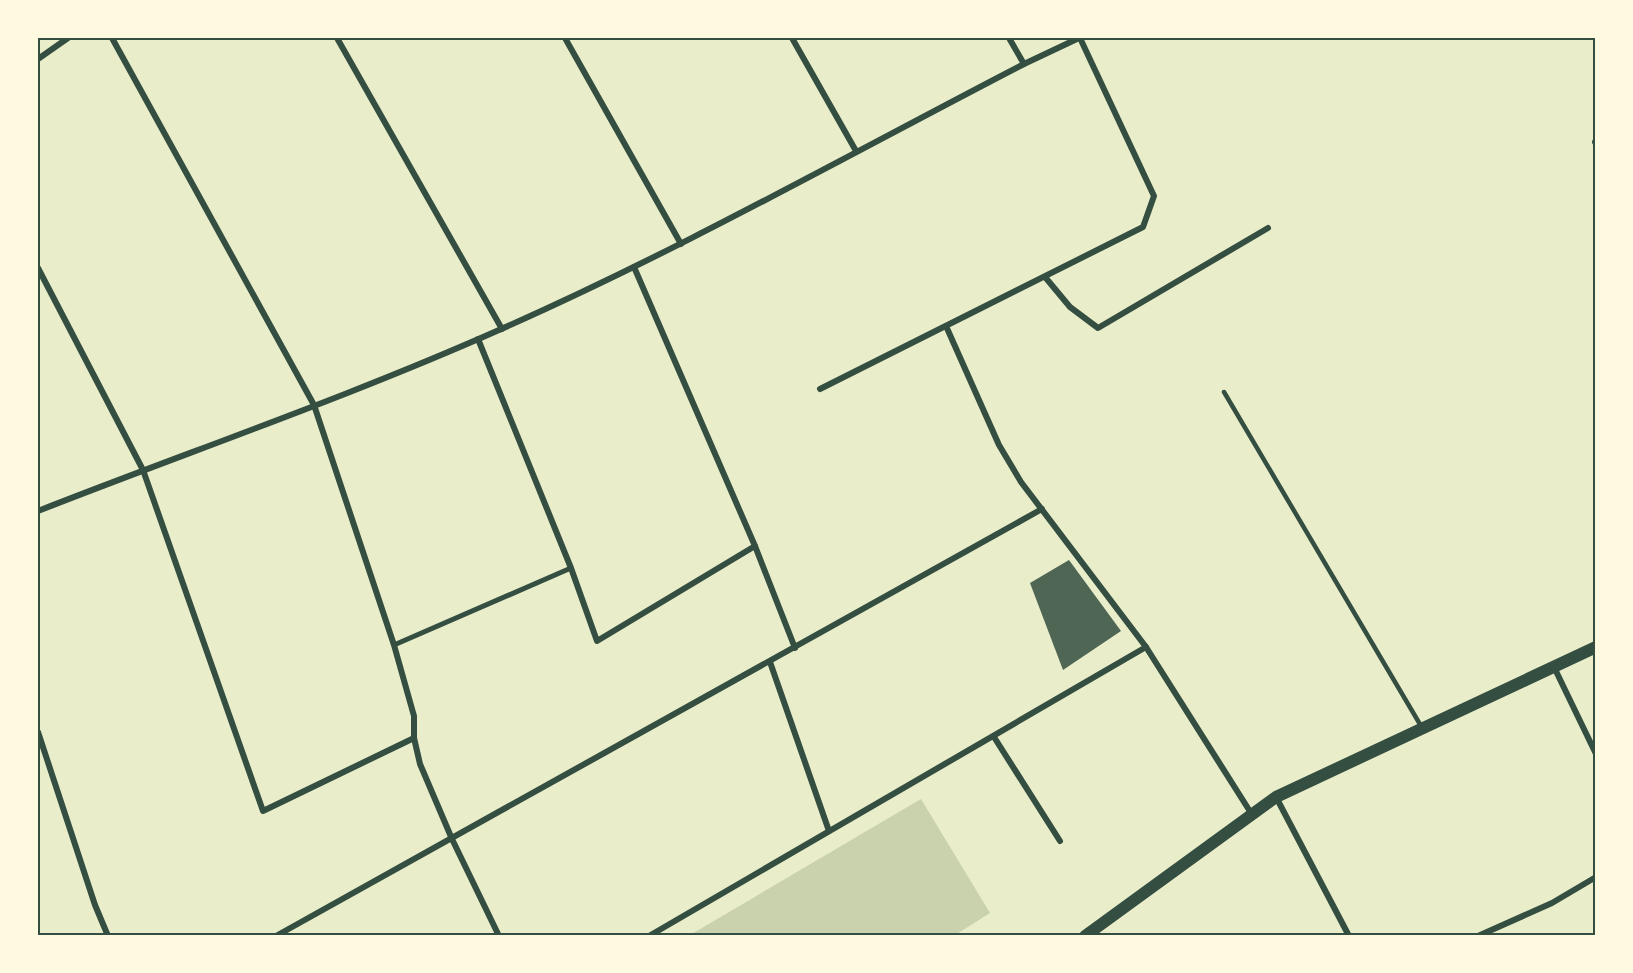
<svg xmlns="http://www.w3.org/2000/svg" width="1633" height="973" font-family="'IBM Plex Sans',sans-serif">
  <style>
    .green { fill: #cad2ad }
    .building { fill: #4f6655 }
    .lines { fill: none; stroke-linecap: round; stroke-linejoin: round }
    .service { stroke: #344e41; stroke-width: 4.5 }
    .pedestrian { stroke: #344e41; stroke-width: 5 }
    .minor { stroke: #344e41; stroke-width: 6 }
    .secondary { stroke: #344e41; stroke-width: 12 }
    .neatline { fill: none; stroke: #344e41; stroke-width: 2 }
  </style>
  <rect width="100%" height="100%" fill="#e9edc9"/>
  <path class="green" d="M921 799 990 913 955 935H690Z"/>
  <path class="building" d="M1069 560 1121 631 1063 670 1030 583Z"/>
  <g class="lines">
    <path class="service" d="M1224 392 1421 726"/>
    <path class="pedestrian" d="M394 645 571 568"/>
    <g class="minor">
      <path d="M112 38 314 405 394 645 414 716V738L420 764 452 839 499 936"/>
      <path d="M337 38 502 329"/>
      <path d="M565 38 681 244"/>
      <path d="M792 38 856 151"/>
      <path d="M1009 38 1024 64"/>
      <path d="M38 59 68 38"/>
      <path d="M1595 142H1596"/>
      <path d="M634 267 755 546 795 648"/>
      <path d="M38 268 143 470 263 811 414 738"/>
      <path d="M1045 277 1070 307 1098 328 1268 228"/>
      <path d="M946 326 999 445 1021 482 1146 647 1251 813"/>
      <path d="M478 339 571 568 597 641 755 546"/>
      <path d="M820 389 1143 227 1154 196 1080 38"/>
      <path d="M38 511C191 451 348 397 499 330 678 251 850 154 1024 64L1079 38"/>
      <path d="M770 662 829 831"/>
      <path d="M1554 667 1596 754"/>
      <path d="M38 732 95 905 108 936"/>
      <path d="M994 737 1060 841"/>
      <path d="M1276 797 1349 936"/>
      <path d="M276 936 1042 509"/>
      <path d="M649 936 1146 647"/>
      <path d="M1478 936 1552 903 1596 877"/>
    </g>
    <path class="secondary" d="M1085 936 1276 797 1596 647"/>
  </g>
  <rect width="1633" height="973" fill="none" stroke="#fefae0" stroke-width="78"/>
  <rect x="39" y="39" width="1555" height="895" class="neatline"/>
</svg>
